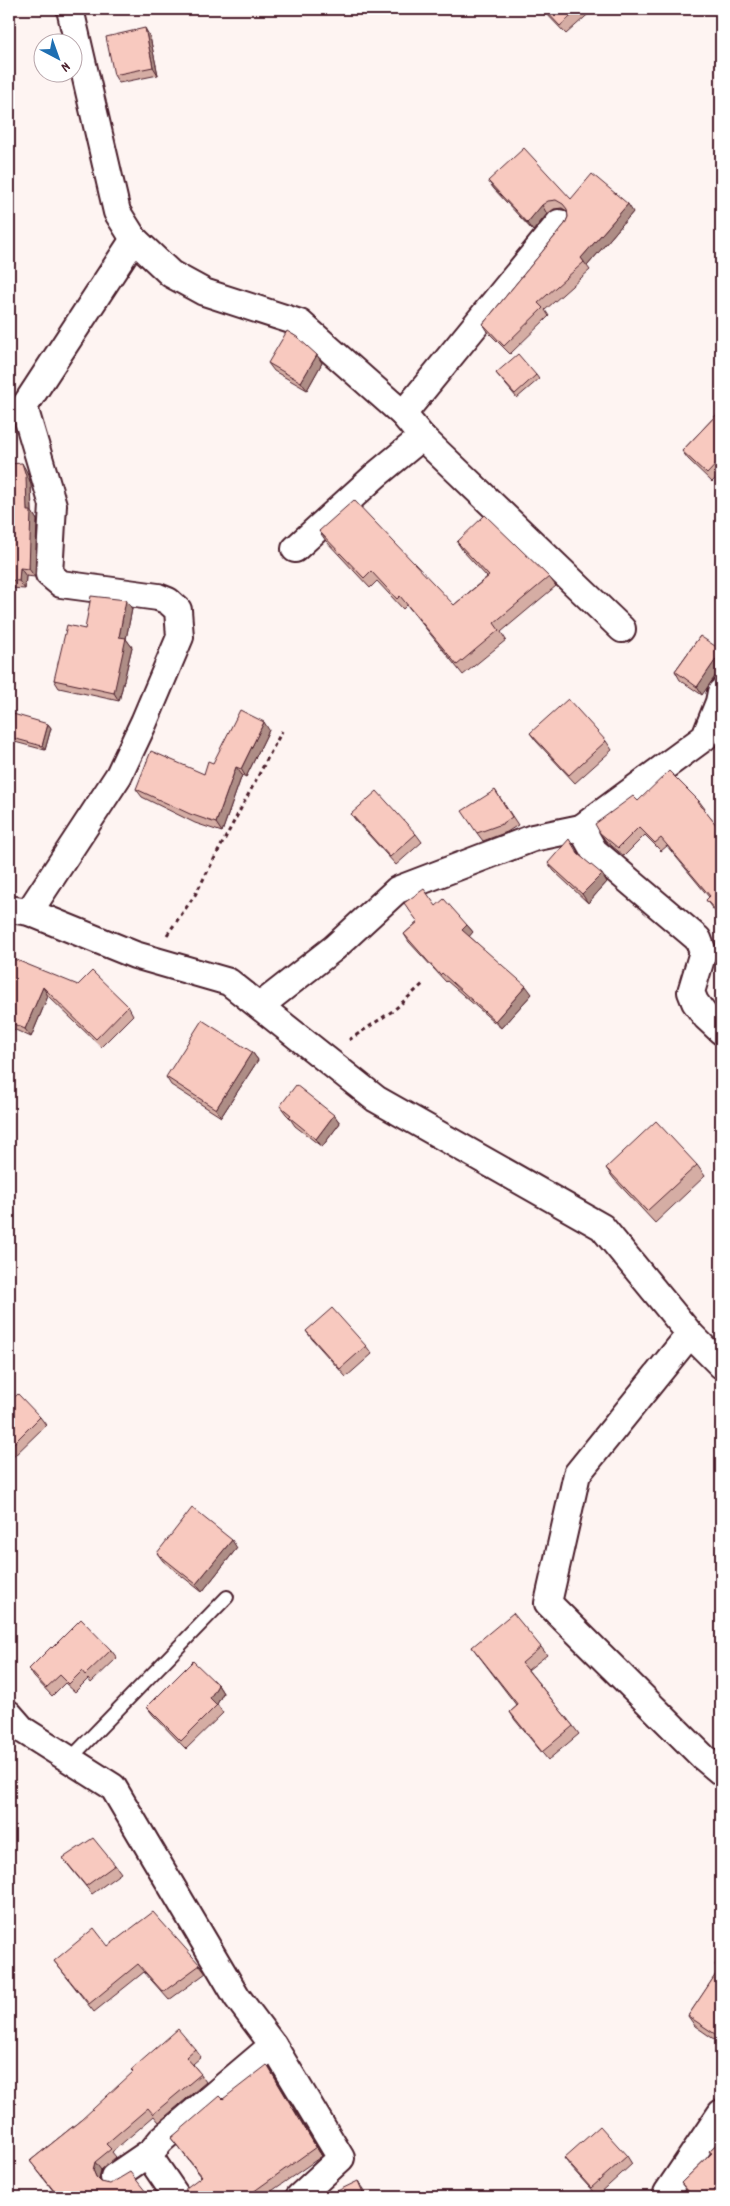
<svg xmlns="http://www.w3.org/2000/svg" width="730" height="2206" font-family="Dekko,sans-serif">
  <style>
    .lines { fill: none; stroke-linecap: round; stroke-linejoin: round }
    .lane-casing { stroke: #4a1f2b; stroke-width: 16 }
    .street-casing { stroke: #4a1f2b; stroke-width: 30 }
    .path { stroke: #4a1f2b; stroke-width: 3; stroke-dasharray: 4 4; stroke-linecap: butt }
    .lane { stroke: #fff; stroke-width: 12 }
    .street { stroke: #fff; stroke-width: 26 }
    .wall { fill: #d5ada4; stroke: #4a1f2b }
    .shaded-wall { fill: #ae8d86; stroke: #4a1f2b }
    .building { fill: #f8c9bf; stroke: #4a1f2b }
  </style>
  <rect width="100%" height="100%" fill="#fef4f2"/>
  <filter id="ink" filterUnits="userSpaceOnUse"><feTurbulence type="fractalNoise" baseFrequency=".02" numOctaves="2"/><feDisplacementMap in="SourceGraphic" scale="10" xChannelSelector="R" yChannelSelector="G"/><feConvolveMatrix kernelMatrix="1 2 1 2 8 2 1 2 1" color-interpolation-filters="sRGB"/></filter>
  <g filter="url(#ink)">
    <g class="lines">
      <defs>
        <path id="lane" d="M69 1760 227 1597"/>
        <g id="street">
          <path d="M70 9 117 212 134 239 171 274 204 292 300 323 403 414"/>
          <path d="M422 437 622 629"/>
          <path d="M295 549 376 475 422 437 403 414 559 223"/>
          <path d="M721 692 719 702 705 737 581 828 594 851 698 939 703 952 691 992 695 1002 706 1017 721 1031"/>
          <path d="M9 909 29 912 135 955 229 982 376 1099 602 1227 690 1334 577 1474 548 1603 703 1757 721 1772"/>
          <path d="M29 912 119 775 144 722 180 637 178 610 168 601 158 597 61 584 49 574 53 505 24 407 134 239"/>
          <path d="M260 1006 334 948 397 890 533 838 581 828"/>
          <path d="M690 1334 721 1365"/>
          <path d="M9 1714 23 1730 113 1787 237 1997 273 2045 161 2140 152 2151 151 2159 177 2197"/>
          <path d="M273 2045 341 2158 299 2197"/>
          <path d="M114 2177 152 2151"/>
          <path d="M667 2193 721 2113"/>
        </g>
      </defs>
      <use href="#lane" class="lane-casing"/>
      <use href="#street" class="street-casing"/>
      <g class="path">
        <path d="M167 935 195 895 282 731"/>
        <path d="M349 1040 394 1010 425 982"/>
      </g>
      <use href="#lane" class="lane"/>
      <use href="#street" class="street"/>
    </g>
    <g class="wall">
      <path d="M542 9H594L566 34Z"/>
      <path d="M150 37 158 75 119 83 114 75Z"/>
      <path d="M488 181 633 212 587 266 590 270 545 310 549 316 510 354 489 333 483 324 565 224 568 217 567 211 562 208 554 209 547 214 533 231 494 189Z"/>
      <path d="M268 363H322L307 390 274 371Z"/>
      <path d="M496 373 536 375 539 379 517 398Z"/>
      <path d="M721 410V473L712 482 688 459 682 451Z"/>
      <path d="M9 464 27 472 31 485 32 512 37 520 35 577 26 576 25 589 9 588Z"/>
      <path d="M319 531 454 605 487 577 463 551 457 542 549 577 556 586 501 632 506 640 463 675 407 605 403 609 377 581 370 588 326 541Z"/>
      <path d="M132 609 126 639 132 647 119 701 59 688 54 680 85 629Z"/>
      <path d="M700 636 702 695 680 680 675 671Z"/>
      <path d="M48 724 51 728 45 750 11 741 9 738V732Z"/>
      <path d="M269 730 246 777 242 775 222 832 195 823 142 797 136 789 204 774 213 763Z"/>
      <path d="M530 733 606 741 612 750 575 783 536 741Z"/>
      <path d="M495 790 518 825 507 832 483 841 477 833Z"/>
      <path d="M638 801H699L705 809 704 810 721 831V918L712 908 706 900 709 897 667 846 661 851 645 835 624 856 606 841 600 833Z"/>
      <path d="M351 814 416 834 422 842 396 865 357 822Z"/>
      <path d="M580 855 607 882 588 903 554 871 548 863Z"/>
      <path d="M436 906 467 925 473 932 469 936 532 994 501 1028 447 981 446 982 409 942 404 934Z"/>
      <path d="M9 972 128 1006 133 1015 101 1047 48 996 31 1037 9 1027Z"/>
      <path d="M252 1052 258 1060 221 1117 171 1085 166 1077Z"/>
      <path d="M280 1106 334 1115 340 1123 322 1147 295 1126 289 1117 286 1114Z"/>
      <path d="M697 1165 705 1176 655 1223 614 1179 606 1168Z"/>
      <path d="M306 1331 366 1346 372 1354 346 1377 312 1339Z"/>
      <path d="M9 1402 40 1417 46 1425 9 1461Z"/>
      <path d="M237 1548 202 1592 163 1561 157 1553Z"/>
      <path d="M472 1647H541L547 1655 528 1670 573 1726 579 1734 548 1760 515 1720 510 1712 517 1706Z"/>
      <path d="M52 1648 111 1650 117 1658 91 1683 88 1679 75 1692 65 1683 52 1696 34 1677 29 1669Z"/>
      <path d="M218 1685 223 1693 217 1704 223 1713 186 1749 153 1715 147 1707Z"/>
      <path d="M63 1858 115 1865 121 1873 92 1894 69 1866Z"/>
      <path d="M108 1946 200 1965 206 1973 169 2000 144 1972 94 2012 54 1961Z"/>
      <path d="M721 1957V2044L695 2026 688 2016 719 1970 715 1965Z"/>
      <path d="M195 2049 201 2057 193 2064 206 2082 159 2122 154 2116 112 2152 116 2157 101 2170 99 2178 101 2182 150 2197H58L30 2161 81 2120Z"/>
      <path d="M273 2074 322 2156 263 2197H183L201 2176 171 2138 223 2099Z"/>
      <path d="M721 2140V2197L690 2195 681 2183 711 2154 709 2151Z"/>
      <path d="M627 2156 632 2164 597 2196 570 2166 564 2158Z"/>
    </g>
    <g class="shaded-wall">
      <path d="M145 28 150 37 158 75 153 67Z"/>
      <path d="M628 204 633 212 587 266 581 258Z"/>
      <path d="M542 205 547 214 533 231 527 223Z"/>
      <path d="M317 355 322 363 307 390 301 382Z"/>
      <path d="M22 463 27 472 31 485 32 512 37 520 35 577 29 569 27 511Z"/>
      <path d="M20 568 26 576 25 589 19 581Z"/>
      <path d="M126 600 132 609 126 639 132 647 119 701 114 693 119 637Z"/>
      <path d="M721 652V668L702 695 697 687Z"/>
      <path d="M264 722 269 730 246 777 241 769Z"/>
      <path d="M48 724 51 728 45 750 42 746Z"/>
      <path d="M236 767 242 775 222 832 216 823Z"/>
      <path d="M602 874 607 882 588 903 582 894Z"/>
      <path d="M467 925 473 932 468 938 462 930Z"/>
      <path d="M526 986 532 994 501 1028 495 1021Z"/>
      <path d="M43 987 48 996 31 1037 25 1029Z"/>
      <path d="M252 1052 258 1060 221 1117 216 1109Z"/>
      <path d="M334 1115 340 1123 322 1147 316 1139Z"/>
      <path d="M232 1540 237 1548 202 1592 196 1584Z"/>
      <path d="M218 1685 223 1693 216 1706 210 1698Z"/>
      <path d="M267 2065 273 2074 322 2156 316 2147Z"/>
      <path d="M95 2162 101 2170 99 2178 101 2185 96 2177 93 2170Z"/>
      <path d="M358 2181 364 2189 367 2197H365Z"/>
    </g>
    <g class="building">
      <path d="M544 9H579L560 26Z"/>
      <path d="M145 28 153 67 114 75 106 37Z"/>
      <path d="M524 148 571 199 592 174 628 204 581 258 584 262 538 303 543 308 504 346 483 324 565 224 568 217 567 209 563 204 556 200 548 201 542 205 527 223 488 181Z"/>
      <path d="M287 331 297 337 317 355 301 382 268 363Z"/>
      <path d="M518 354 536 375 515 394 496 373Z"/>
      <path d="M721 410V459L707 474 682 451Z"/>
      <path d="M22 463 26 476 27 511H31L29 569 20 568 19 581 9 580V464Z"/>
      <path d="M354 500 454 605 489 576 457 542 485 515 549 577 494 623 499 630 457 665 400 596 397 599 371 571 364 578 319 531Z"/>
      <path d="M91 596 126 600 119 637 126 638 114 693 54 680 67 625 85 629Z"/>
      <path d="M700 636 721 650V652L697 687 675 671Z"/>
      <path d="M568 699 606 741 569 775 530 733Z"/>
      <path d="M240 710 264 722 241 769 236 767 216 823 190 814 136 789 151 751 204 774 208 761 213 763Z"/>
      <path d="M13 714 48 724 42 746 9 737V732Z"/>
      <path d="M669 771 699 801 698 802 721 831V916L706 900 710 896 661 838 655 843 639 827 618 848 600 833 595 824 633 796 638 801Z"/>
      <path d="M495 790 512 817 502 824 477 833 462 811Z"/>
      <path d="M377 791 416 834 390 857 351 814Z"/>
      <path d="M569 839 578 854 602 874 582 894 548 863Z"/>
      <path d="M424 889 436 906 444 899 467 925 462 930 526 986 495 1021 442 973 440 975 404 934 418 922 404 903Z"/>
      <path d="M14 959 78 985 92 971 128 1006 96 1039 43 987 25 1029 9 1022V972Z"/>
      <path d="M202 1020 252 1052 216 1109 166 1077Z"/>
      <path d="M296 1085 334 1115 316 1139 289 1117 291 1115 280 1106Z"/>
      <path d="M656 1121 697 1165 647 1211 606 1168Z"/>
      <path d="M332 1308 366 1346 340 1369 306 1331Z"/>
      <path d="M18 1394 40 1417 9 1448V1402Z"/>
      <path d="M192 1508 232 1540 196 1584 157 1553Z"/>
      <path d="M513 1613 541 1647 522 1663 573 1726 542 1752 510 1712 518 1705 472 1647Z"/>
      <path d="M81 1619 111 1650 85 1675 82 1671 69 1684 60 1675 46 1688 29 1669 51 1647 52 1648Z"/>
      <path d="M193 1661 218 1685 210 1698 217 1705 181 1741 147 1707Z"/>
      <path d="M93 1838 115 1865 86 1886 63 1858Z"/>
      <path d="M153 1912 200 1965 163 1992 138 1964 89 2004 54 1961 94 1928 108 1946Z"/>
      <path d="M721 1957V2038L688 2016 720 1968 715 1965Z"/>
      <path d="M178 2029 195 2049 186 2057 201 2074 153 2114 148 2108 106 2144 111 2149 95 2162 93 2170 96 2177 101 2182 110 2184 130 2172 150 2197H59L30 2161 81 2120 133 2072 131 2070Z"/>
      <path d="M267 2065 316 2147 246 2197H230L229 2196 227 2197H183L185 2196 186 2188 202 2176 171 2138 220 2096 223 2099Z"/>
      <path d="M600 2126 627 2156 591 2188 564 2158Z"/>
      <path d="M721 2140V2197H687L691 2194 681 2183 712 2153 709 2151Z"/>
      <path d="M358 2181 365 2197H336L333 2193Z"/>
    </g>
  </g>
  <rect width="730" height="2206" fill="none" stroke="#fff" stroke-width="30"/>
  <rect x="15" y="15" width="700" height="2176" fill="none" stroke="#4a1f2b" stroke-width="2" filter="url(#ink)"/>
  <g transform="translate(58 58) rotate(139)"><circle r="24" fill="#ffffff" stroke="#b7a5aa"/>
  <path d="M0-4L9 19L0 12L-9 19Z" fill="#1f6fb2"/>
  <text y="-8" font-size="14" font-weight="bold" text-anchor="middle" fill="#4a1f2b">N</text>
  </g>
</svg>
